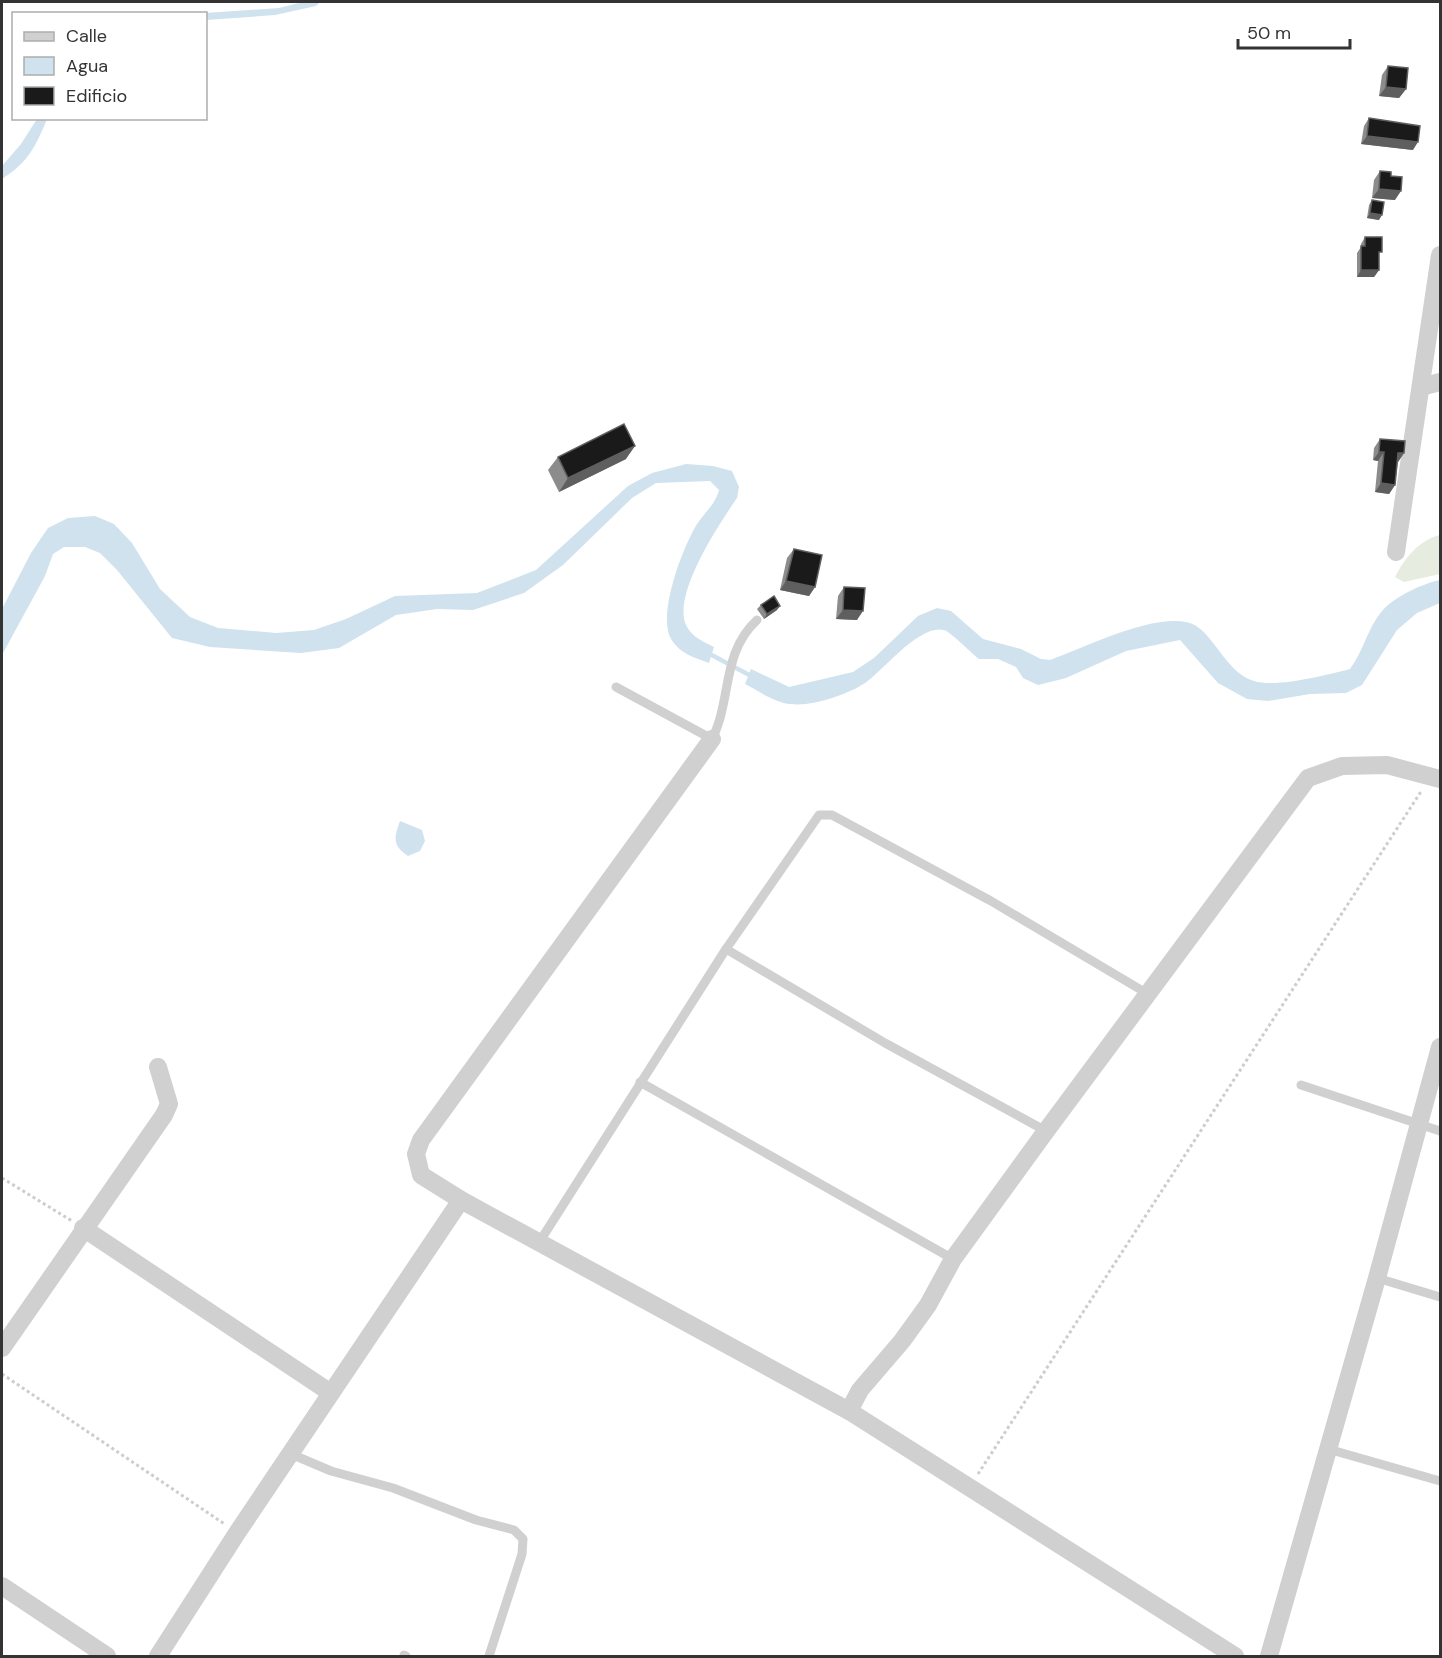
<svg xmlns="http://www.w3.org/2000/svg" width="1442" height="1658" font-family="'DM Sans',sans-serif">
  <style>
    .green { fill: #e6ecdf }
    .water { fill: #cfe2ee }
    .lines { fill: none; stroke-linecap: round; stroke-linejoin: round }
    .stream { stroke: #cfe2ee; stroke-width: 4.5 }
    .path { stroke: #cdcdcd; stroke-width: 3; stroke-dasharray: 3 3; stroke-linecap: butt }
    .lane { stroke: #d0d0d0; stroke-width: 9 }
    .street { stroke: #d0d0d0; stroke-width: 18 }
    .wall { fill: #8c8c8c }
    .shaded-wall { fill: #5f5f5f }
    .building { fill: #1a1a1a; stroke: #5f5f5f; stroke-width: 1.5 }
  </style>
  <rect width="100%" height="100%" fill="#fff"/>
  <path class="green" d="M1440 535V574L1404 582 1395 577C1404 559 1419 540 1440 535Z"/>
  <g class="water">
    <path d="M303 2H320L316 6 275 15 206 20 205 13 279 8Z"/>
    <path d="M37 119H47C35 148 28 162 2 179V166L21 144Z"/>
    <path d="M686 464 713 466 732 471 739 487 737 498C720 523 672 594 686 625 692 637 702 641 714 647L709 663C695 658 679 653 671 639 657 614 683 547 697 524 705 512 715 505 719 490L710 481 656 483 632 498 563 565 524 593 473 610 437 609 396 615 339 648 301 653 210 647 172 638 117 570 100 553 85 547H64L53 554 45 576 2 655V609L31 553 48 528 68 518 95 516 114 524 132 543 160 589 190 617 218 628 276 633 314 630 346 619 395 596 477 593 536 570 628 486 652 473Z"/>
    <path d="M1440 580V603L1417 613 1397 630 1362 685 1346 693 1310 694 1268 701 1247 699 1218 683 1180 640 1126 651 1066 678 1038 685 1023 678 1016 667 998 659H979C971 653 951 632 944 630 919 624 884 670 865 683 849 694 811 707 791 704 775 703 759 691 745 684L751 669 789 687 853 672 874 658 918 616 937 608 951 611 983 639 1021 649 1041 659 1050 660C1086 647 1149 615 1186 622 1201 625 1208 637 1217 648 1227 661 1237 676 1254 681 1276 688 1327 675 1350 669 1363 652 1368 627 1382 611 1395 596 1422 584 1440 580Z"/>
    <path d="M400 821 422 830 425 841 420 851 408 856C392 845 394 838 400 821Z"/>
  </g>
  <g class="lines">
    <path class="stream" d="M708 653 753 677"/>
    <g class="path">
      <path d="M2 1178 72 1221"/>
      <path d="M2 1374 226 1525"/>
      <path d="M978 1474 1422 790"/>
    </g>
    <g class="lane">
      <path d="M616 687 712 739C732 700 721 653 757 620"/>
      <path d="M726 949 885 1043 1046 1131"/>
      <path d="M640 1082 953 1259"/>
      <path d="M1301 1085 1440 1131"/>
      <path d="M540 1241 726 949 819 815H832L991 901 1148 994"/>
      <path d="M1377 1278 1440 1297"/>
      <path d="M1328 1449 1440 1481"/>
      <path d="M291 1454 331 1471 393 1488 476 1520 514 1530 523 1539 522 1554 489 1656"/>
      <path d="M404 1655 406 1656"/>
    </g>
    <g class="street">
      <path d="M1421 387 1440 382"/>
      <path d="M1396 552 1440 255"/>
      <path d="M712 739 421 1140 416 1154 421 1175 461 1200 849 1411 1235 1656"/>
      <path d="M83 1228 331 1393"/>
      <path d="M2 1348 164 1115 169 1104 158 1067"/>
      <path d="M849 1411 860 1390 902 1341 928 1305 953 1259 1046 1131 1308 778 1342 766 1387 765 1440 779"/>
      <path d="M2 1586 107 1656"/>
      <path d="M158 1656 237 1533 461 1200"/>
      <path d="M1269 1656 1377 1278 1440 1047"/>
    </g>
  </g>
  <g class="wall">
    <path d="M1388 66 1406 89 1399 98 1379 96 1382 75Z"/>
    <path d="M1369 118 1413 150 1361 144 1364 126Z"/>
    <path d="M1380 171 1391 176 1395 200 1372 198 1374 180Z"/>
    <path d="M1372 200 1379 220 1367 218 1369 205Z"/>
    <path d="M1365 237 1379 256V270L1374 277H1357V253L1361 247V244Z"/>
    <path d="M1380 439 1404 453 1398 462 1395 485 1389 494 1375 492 1378 461 1373 460 1374 448Z"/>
    <path d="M558 457 626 459 559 492 548 470Z"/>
    <path d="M794 549 815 587 809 596 780 590 787 558Z"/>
    <path d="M844 587 857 620 836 619 838 596Z"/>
    <path d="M761 605 777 610 764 619 757 609Z"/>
  </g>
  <g class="shaded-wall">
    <path d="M1386 87 1406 89 1399 98 1379 96Z"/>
    <path d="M1367 136 1418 142 1413 150 1361 144Z"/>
    <path d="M1379 189 1401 191 1395 200 1372 198Z"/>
    <path d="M1370 213 1382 215 1379 220 1367 218Z"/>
    <path d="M1361 270H1379L1374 277H1357Z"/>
    <path d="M635 446 626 459 559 492 568 478Z"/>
    <path d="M1379 452H1384L1378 461 1373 460Z"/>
    <path d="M1398 453H1404L1398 462Z"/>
    <path d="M1381 483 1395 485 1389 494 1375 492Z"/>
    <path d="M786 581 815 587 809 596 780 590Z"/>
    <path d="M780 606 777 610 764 619 767 614Z"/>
    <path d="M843 610 863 611 857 620 836 619Z"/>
  </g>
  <g class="building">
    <path d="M1388 66 1408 68 1406 89 1386 87Z"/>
    <path d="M1369 118 1420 126 1418 142 1367 136Z"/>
    <path d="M1380 171 1391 172V176L1402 177 1401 191 1379 189Z"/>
    <path d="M1372 200 1384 202 1382 215 1370 213Z"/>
    <path d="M1365 237H1382V252H1379V270H1361V246H1365Z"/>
    <path d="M624 424 635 446 568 478 558 457Z"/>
    <path d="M1380 439 1405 441 1404 453H1398L1395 485 1381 483 1384 452H1379Z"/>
    <path d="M794 549 822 555 815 587 786 581Z"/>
    <path d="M844 587 865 588 863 611 843 610Z"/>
    <path d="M774 596 780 606 767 614 761 605Z"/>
  </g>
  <rect width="1442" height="1658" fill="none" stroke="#333333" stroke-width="6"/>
  <rect x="12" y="12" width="195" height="108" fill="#ffffff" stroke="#adadad" stroke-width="1.5"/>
  <rect x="24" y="32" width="30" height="9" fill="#d0d0d0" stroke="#adadad" stroke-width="1.5"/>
  <text x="66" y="42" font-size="18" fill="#333333">Calle</text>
  <rect x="24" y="57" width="30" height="18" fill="#cfe2ee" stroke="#adadad" stroke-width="1.5"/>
  <text x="66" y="72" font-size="18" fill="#333333">Agua</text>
  <rect x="24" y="87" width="30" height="18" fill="#1a1a1a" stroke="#adadad" stroke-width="1.5"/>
  <text x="66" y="102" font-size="18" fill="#333333">Edificio</text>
  <path d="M1238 39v9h112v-9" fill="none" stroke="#333333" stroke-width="3"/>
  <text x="1247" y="39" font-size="18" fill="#333333" stroke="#ffffff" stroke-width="4.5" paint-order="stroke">50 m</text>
</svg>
